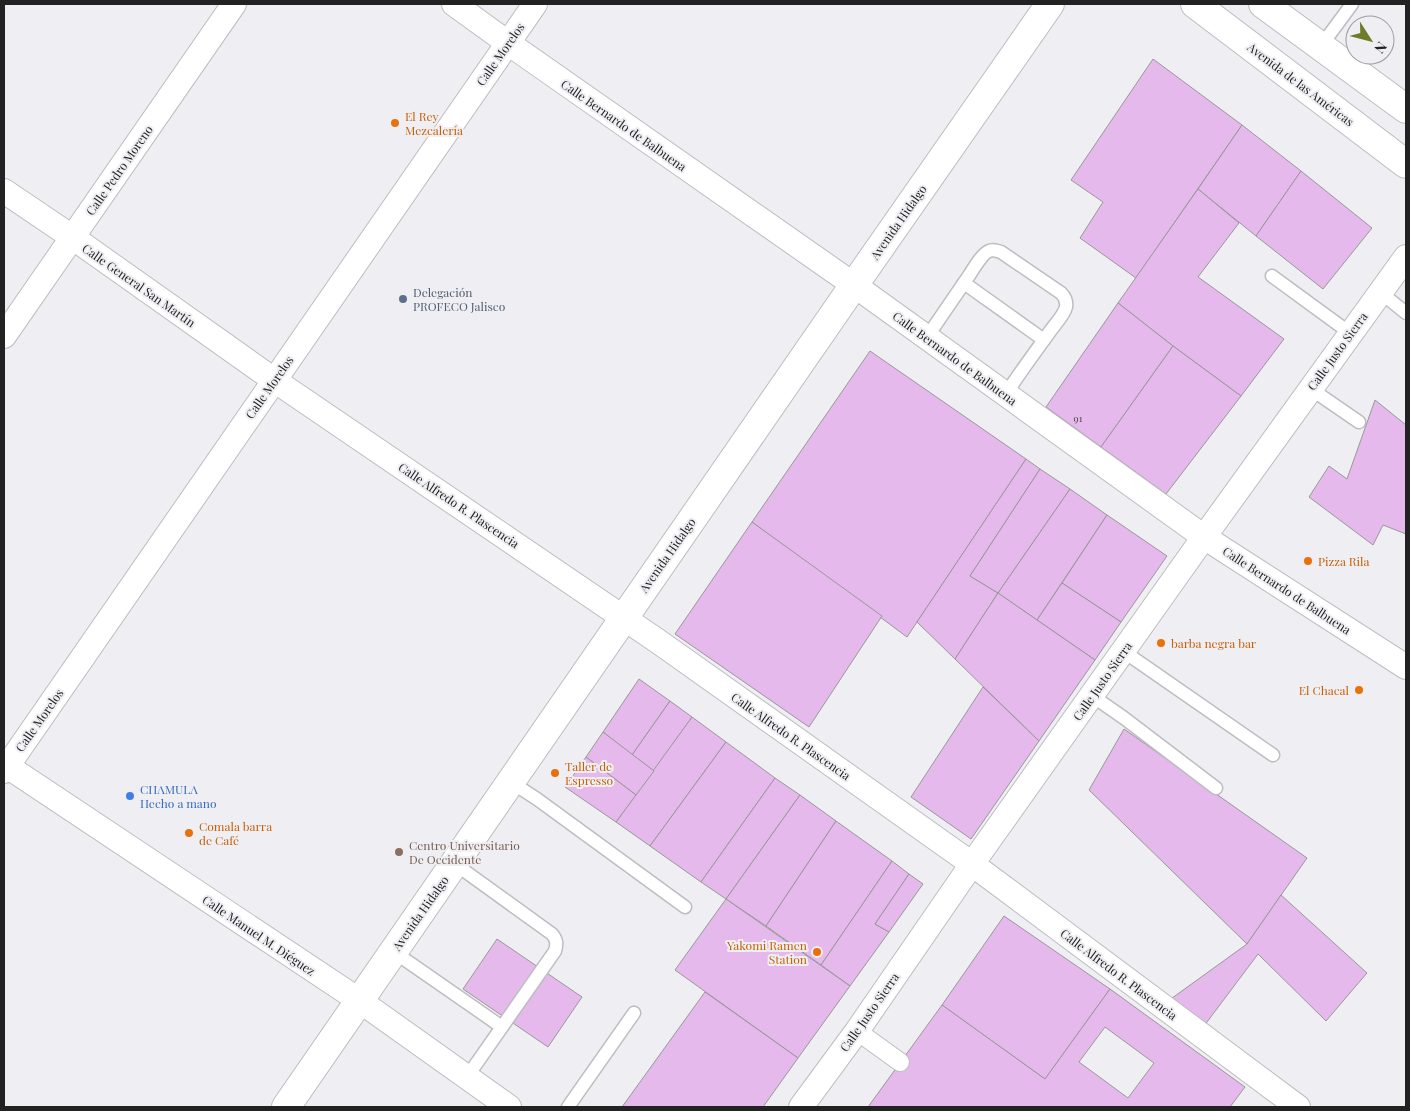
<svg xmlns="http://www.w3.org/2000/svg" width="1410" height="1111" font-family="'Playfair Display',serif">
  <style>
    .building { fill: #e5b9eb; stroke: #99979a; fill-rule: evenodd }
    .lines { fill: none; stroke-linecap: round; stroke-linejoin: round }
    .service-casing { stroke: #bdbdc1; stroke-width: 15 }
    .pedestrian-casing { stroke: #bdbdc1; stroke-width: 20 }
    .minor-casing { stroke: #bdbdc1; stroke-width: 26 }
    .secondary-casing { stroke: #bdbdc1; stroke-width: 30 }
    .service { stroke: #fff; stroke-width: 12 }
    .pedestrian { stroke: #fff; stroke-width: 18 }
    .minor { stroke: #fff; stroke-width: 24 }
    .secondary { stroke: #fff; stroke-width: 28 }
    .food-dot { fill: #e8710a; stroke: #efeff3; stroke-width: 2 }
    .service-dot { fill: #5c6f8a; stroke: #efeff3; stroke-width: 2 }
    .shop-dot { fill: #3f7fe0; stroke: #efeff3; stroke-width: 2 }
    .education-dot { fill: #8d6e63; stroke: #efeff3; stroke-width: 2 }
    .labels { text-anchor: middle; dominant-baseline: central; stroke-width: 4; stroke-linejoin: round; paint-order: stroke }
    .number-label { font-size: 10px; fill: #534855 }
    .street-label { font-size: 12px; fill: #222223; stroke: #efeff3 }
    .food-label { font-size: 12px; fill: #c56008; stroke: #efeff3; text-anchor: start }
    .service-label { font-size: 12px; fill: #4e5e75; stroke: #efeff3; text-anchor: start }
    .shop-label { font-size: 12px; fill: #366cbe; stroke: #efeff3; text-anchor: start }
    .education-label { font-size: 12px; fill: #785e54; stroke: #efeff3; text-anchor: start }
  </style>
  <rect width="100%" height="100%" fill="#efeff3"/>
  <g class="building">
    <path d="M1153 59 1242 125 1136 278 1080 238 1103 202 1071 180Z"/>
    <path d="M1242 125 1301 171 1256 236 1198 189Z"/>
    <path d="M1301 171 1372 228 1323 289 1256 236Z"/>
    <path d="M1198 189 1239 223 1198 277 1284 339 1241 396 1173 346 1118 303Z"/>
    <path d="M1118 303 1173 346 1101 447 1046 407Z"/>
    <path d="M1173 346 1241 396 1166 494 1101 447Z"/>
    <path d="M870 351 1026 459 907 637 752 522Z"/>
    <path d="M1375 400 1406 425V534L1383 525 1373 545 1309 497 1329 466 1347 479Z"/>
    <path d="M1026 459 1040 469 970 576 998 593 955 659 917 622Z"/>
    <path d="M1040 469 1070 489 998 593 970 576Z"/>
    <path d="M1070 489 1107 515 1037 620 998 593Z"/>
    <path d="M1107 515 1167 556 1121 622 1062 583Z"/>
    <path d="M752 522 882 616 809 727 675 634Z"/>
    <path d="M1062 583 1121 622 1095 660 1037 620Z"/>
    <path d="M998 593 1095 660 1039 741 955 659Z"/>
    <path d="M639 679 670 701 632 755 603 732Z"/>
    <path d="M983 687 1039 741 971 839 911 797Z"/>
    <path d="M670 701 692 717 654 771 632 755Z"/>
    <path d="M692 717 726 742 650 846 616 822Z"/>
    <path d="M1124 729 1307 858 1247 944 1089 790Z"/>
    <path d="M603 732 654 771 636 795 586 757Z"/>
    <path d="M726 742 775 778 701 882 650 846Z"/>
    <path d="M586 757 636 795 616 822 565 787Z"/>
    <path d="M775 778 800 795 726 899 701 882Z"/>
    <path d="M800 795 836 821 766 926 726 899Z"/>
    <path d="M836 821 892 861 821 965 766 926Z"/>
    <path d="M892 861 909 874 875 924 889 932 850 986 821 965Z"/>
    <path d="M909 874 923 884 889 932 875 924Z"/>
    <path d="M1281 895 1367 973 1326 1021 1258 954 1204 1026 1168 1001 1247 944Z"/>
    <path d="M726 899 850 986 798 1058 675 970Z"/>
    <path d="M1004 916 1110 989 1045 1079 942 1005Z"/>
    <path d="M497 939 582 997 548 1047 463 989Z"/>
    <path d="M1110 989 1245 1087 1230 1107H868L942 1005 1045 1079ZM1105 1027 1154 1063 1128 1098 1079 1062Z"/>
    <path d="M705 992 798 1058 763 1107H622Z"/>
  </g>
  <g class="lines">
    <defs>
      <g id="service">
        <path d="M1321 46 1352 4"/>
        <path d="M1272 276 1350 333"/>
        <path d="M1380 292 1406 313"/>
        <path d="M927 337 964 283"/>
        <path d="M1311 389 1359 422"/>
        <path d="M1006 394C1020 372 1036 351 1051 330 1056 323 1064 315 1066 307 1067 301 1065 297 1061 293L1001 252C997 251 993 249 989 251 981 254 970 275 964 283L1044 340"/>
        <path d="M1123 651 1273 755"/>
        <path d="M1091 695 1124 718 1216 788"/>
        <path d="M511 782 537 799 685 907"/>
        <path d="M455 864 552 934C557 940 557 944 555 951L467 1077"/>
        <path d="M394 952 502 1027"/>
        <path d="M568 1107 634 1013"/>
      </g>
      <path id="pedestrian" d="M857 1031 900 1062"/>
      <g id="minor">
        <path d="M454 4 508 43 854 285 1204 537 1406 667"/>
        <path d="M4 191 72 237 274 380 659 642 972 864 1298 1107"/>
        <path d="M4 336 234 4"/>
        <path d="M4 764 360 1001 509 1107"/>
        <path d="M4 771 535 4"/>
        <path d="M801 1107 857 1031 972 864 1204 537 1406 257"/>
      </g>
      <g id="secondary">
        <path d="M1195 4 1406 164"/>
        <path d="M1263 4 1406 109"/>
        <path d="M286 1107 854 285 1050 4"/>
      </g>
    </defs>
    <use href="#service" class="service-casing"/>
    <use href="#pedestrian" class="pedestrian-casing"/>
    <use href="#minor" class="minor-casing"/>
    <use href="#secondary" class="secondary-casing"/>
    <use href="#service" class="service"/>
    <use href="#pedestrian" class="pedestrian"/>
    <use href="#minor" class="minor"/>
    <use href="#secondary" class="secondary"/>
  </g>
  <g class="food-dot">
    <circle cx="395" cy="123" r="5"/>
    <circle cx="1308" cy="561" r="5"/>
    <circle cx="1161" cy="643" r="5"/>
    <circle cx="1359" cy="690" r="5"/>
    <circle cx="555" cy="773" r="5"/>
    <circle cx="189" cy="833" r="5"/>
    <circle cx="817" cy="952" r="5"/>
  </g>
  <circle class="service-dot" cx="403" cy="299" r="5"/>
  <circle class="shop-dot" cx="130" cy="796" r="5"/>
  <circle class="education-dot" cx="399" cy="852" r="5"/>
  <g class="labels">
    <g class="number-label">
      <text x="1078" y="418">91</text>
    </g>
    <g class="street-label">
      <text transform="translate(500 54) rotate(-55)">Calle Morelos</text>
      <text transform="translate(1301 84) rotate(37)">Avenida de las Américas</text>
      <text transform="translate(624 125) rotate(35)">Calle Bernardo de Balbuena</text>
      <text transform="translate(119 170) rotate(-55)">Calle Pedro Moreno</text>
      <text transform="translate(898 222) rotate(-55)">Avenida Hidalgo</text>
      <text transform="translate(139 285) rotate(35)">Calle General San Martín</text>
      <text transform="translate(1337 351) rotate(-54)">Calle Justo Sierra</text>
      <text transform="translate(955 358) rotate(36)">Calle Bernardo de Balbuena</text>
      <text transform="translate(269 387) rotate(-55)">Calle Morelos</text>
      <text transform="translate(459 505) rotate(34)">Calle Alfredo R. Plascencia</text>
      <text transform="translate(667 555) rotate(-55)">Avenida Hidalgo</text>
      <text transform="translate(1287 590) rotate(33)">Calle Bernardo de Balbuena</text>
      <text transform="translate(1102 681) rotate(-55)">Calle Justo Sierra</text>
      <text transform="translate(39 720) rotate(-55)">Calle Morelos</text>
      <text transform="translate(791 736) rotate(35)">Calle Alfredo R. Plascencia</text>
      <text transform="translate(420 913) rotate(-55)">Avenida Hidalgo</text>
      <text transform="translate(259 935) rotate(34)">Calle Manuel M. Diéguez</text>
      <text transform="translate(1119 974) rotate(37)">Calle Alfredo R. Plascencia</text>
      <text transform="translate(869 1012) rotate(-55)">Calle Justo Sierra</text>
    </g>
    <g class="food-label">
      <text x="405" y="116">El Rey<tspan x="405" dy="14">Mezcalería</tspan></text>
      <text x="1318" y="561">Pizza Rila</text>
      <text x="1171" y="643">barba negra bar</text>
      <text x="1349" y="690" text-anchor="end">El Chacal</text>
      <text x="565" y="766">Taller de<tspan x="565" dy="14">Espresso</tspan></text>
      <text x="199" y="826">Comala barra<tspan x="199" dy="14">de Café</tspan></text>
      <text x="807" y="945" text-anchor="end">Yakomi Ramen<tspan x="807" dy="14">Station</tspan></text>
    </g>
    <g class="service-label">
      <text x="413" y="292">Delegación<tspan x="413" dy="14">PROFECO Jalisco</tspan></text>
    </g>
    <g class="shop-label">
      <text x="140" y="789">CHAMULA<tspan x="140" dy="14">Hecho a mano</tspan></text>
    </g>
    <g class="education-label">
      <text x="409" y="845">Centro Universitario<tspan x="409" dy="14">De Occidente</tspan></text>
    </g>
  </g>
  <rect width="1410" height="1111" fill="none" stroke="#222223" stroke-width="10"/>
  <g transform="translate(1370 40) rotate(126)"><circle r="24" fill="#efeff3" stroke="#9d9da0"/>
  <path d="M0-4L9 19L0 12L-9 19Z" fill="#6e7c2a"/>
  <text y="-8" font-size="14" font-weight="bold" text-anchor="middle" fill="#222223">N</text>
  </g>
</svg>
